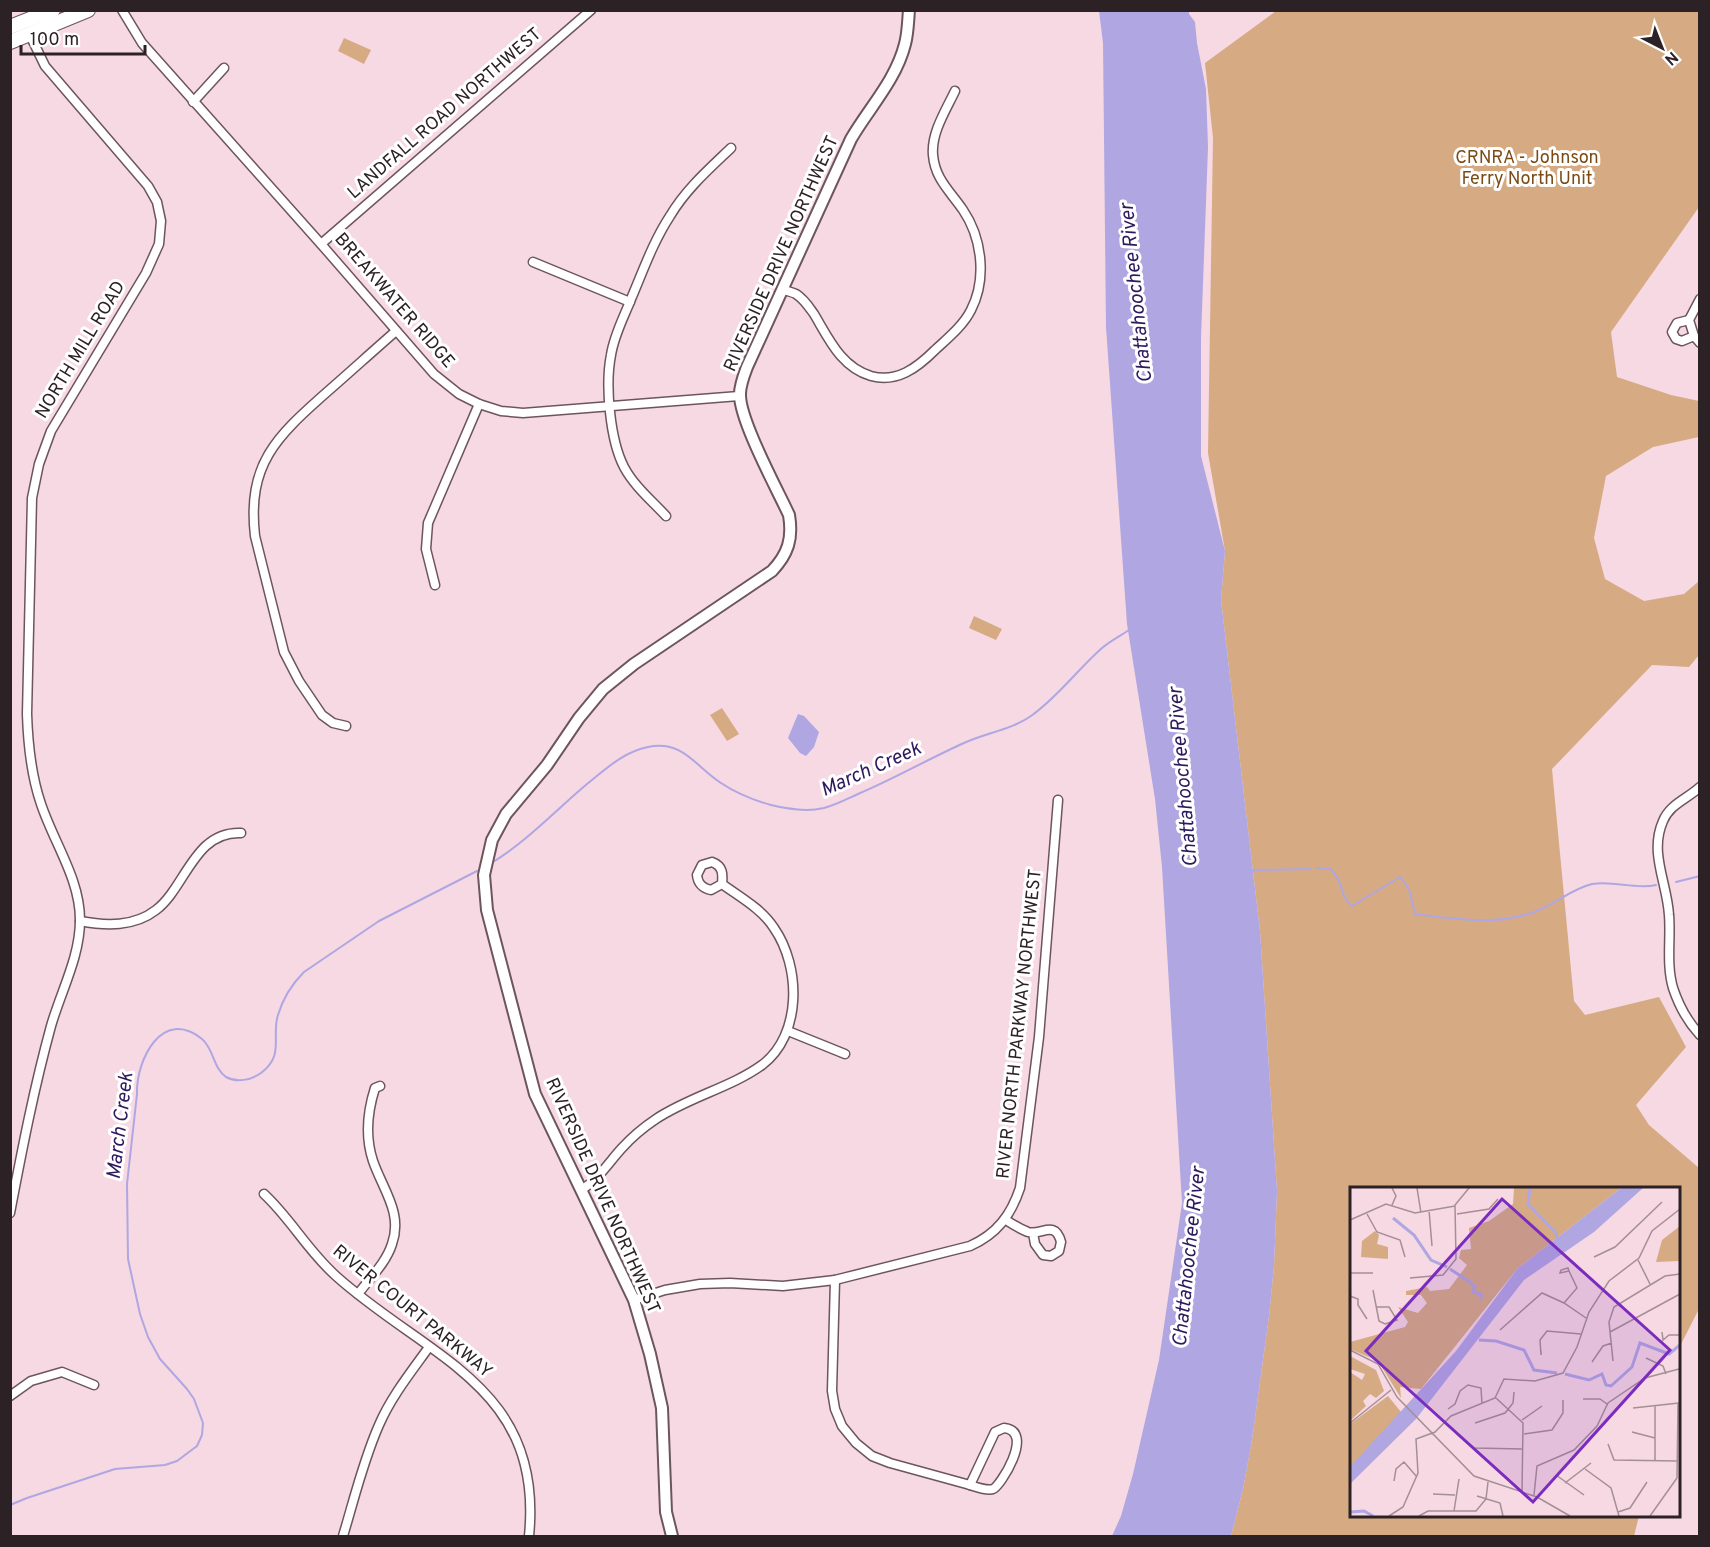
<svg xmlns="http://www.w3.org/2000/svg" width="1710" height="1547" font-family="Overpass,sans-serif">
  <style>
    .green { fill: #d6ab83 }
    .water { fill: #afa6e2 }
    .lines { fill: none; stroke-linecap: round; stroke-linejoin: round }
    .stream { stroke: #afa6e2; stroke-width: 2 }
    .minor-casing { stroke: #6d555c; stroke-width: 11 }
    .tertiary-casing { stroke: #6d555c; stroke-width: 14 }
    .primary-casing { stroke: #6d555c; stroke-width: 16 }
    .minor { stroke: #fff; stroke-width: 8 }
    .tertiary { stroke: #fff; stroke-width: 10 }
    .primary { stroke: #fff; stroke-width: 14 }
    .labels { text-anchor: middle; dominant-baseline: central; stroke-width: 6; stroke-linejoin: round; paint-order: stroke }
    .street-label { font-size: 18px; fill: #2c2125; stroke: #fff }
    .park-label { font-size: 18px; fill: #7b4b15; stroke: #fff }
    .water-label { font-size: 20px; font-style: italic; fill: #2d195e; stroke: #fff }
    .inset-river { fill: none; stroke: #afa6e2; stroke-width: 3 }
    .inset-road { fill: none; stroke: #a58f96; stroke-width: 1.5 }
    .view { fill: #7b2cbf; fill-opacity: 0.15; stroke: #7b2cbf; stroke-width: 3 }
    .inset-edge { fill: none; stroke: #2c2125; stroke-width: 3 }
  </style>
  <rect width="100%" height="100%" fill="#f6d9e2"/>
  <g class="green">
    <path d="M1276 11H1699V207L1611 332 1617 377 1671 395 1699 401V437L1653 447 1606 476 1594 538 1605 579 1644 601 1684 594 1699 581V655L1689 667 1652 665 1552 769 1574 1001 1585 1015 1659 997 1686 1047 1636 1105 1649 1125 1699 1168V1309L1679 1348 1678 1188H1352V1516H1639L1634 1536H1231L1243 1489 1252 1440 1269 1316 1274 1266 1277 1191 1260 931 1221 600 1225 551 1208 453 1213 138 1205 63Z"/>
    <path d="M344 38 371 50 364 64 338 51Z"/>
    <path d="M974 616 1002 629 996 640 969 628Z"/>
    <path d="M722 708 739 734 727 741 710 715Z"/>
  </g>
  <g class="water">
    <path d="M1099 11H1189V14L1195 22 1197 43 1206 89 1208 147 1201 338V456L1225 551 1221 600 1260 931 1277 1191 1274 1266 1269 1316 1252 1440 1243 1489 1231 1536H1112L1121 1516 1133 1474 1159 1360 1182 1203 1162 867 1155 799 1127 624 1106 327 1103 43Z"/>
    <path d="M798 714 804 716 819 732 814 747 806 756 800 753 788 738Z"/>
  </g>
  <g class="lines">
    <g class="stream">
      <path d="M493 862C527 841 556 810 587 784 606 769 623 752 648 747 683 740 695 766 721 783 736 793 753 800 771 805 789 809 806 812 824 808 836 805 847 799 858 794 894 779 928 759 964 743 985 733 1011 730 1031 716 1058 697 1077 670 1102 648 1110 641 1120 636 1129 630"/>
      <path d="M1316 868 1331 869C1344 883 1339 895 1352 906L1400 877 1409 889 1415 914C1454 919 1496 926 1534 912 1554 905 1571 889 1592 884 1614 880 1635 890 1656 885"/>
      <path d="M1251 870 1311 869"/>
      <path d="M1676 882 1700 876"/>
      <path d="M10 1505 27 1498 115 1469 165 1465 177 1461 197 1446 202 1435 203 1423 194 1399 187 1389 160 1359 148 1337 140 1314 128 1259 127 1184 137 1094C136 1060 162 1007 202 1039 214 1049 213 1068 226 1077 237 1083 251 1080 261 1073 285 1055 271 1037 278 1015 283 998 292 984 304 972L379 921 477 871"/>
    </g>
    <defs>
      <g id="minor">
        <path d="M122 10 142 43 321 244 434 374 459 394 479 404 501 411 523 413 739 396"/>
        <path d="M193 102 224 68"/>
        <path d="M321 244 591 10"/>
        <path d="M533 262 630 302"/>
        <path d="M783 290C787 291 792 292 796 294 804 299 809 307 814 314 829 339 841 367 871 376 897 383 917 368 935 350 948 338 963 326 971 310 987 279 982 238 963 210 950 191 935 179 933 155 931 133 946 110 955 91"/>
        <path d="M1700 299 1689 320 1694 336 1700 343"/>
        <path d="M1689 320 1677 323 1672 332 1676 339 1682 341 1694 336"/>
        <path d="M666 516C652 501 634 486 624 467 610 440 605 385 611 355 614 335 624 317 631 299 643 271 653 242 670 216 686 189 709 169 731 148"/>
        <path d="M435 585 426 549 428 523 479 404"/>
        <path d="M346 726 333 723 322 715 299 681 284 652 255 536C247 464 276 437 327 392 350 372 373 351 396 331"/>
        <path d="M1700 787C1687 799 1670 804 1663 821 1649 853 1667 882 1669 915 1671 939 1666 964 1673 988 1679 1006 1687 1021 1700 1035"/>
        <path d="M80 921C106 926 134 927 156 910 186 887 194 831 241 833"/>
        <path d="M788 1031 845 1054"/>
        <path d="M581 1190C598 1180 609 1162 622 1148 632 1137 644 1127 656 1119 689 1097 732 1087 762 1065 802 1035 801 967 774 928 762 909 740 897 722 884 723 874 723 866 712 862L702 865 697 875C698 884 702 888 711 890L722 884"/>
        <path d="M264 1194C291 1219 307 1250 336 1276 427 1358 544 1386 529 1536"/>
        <path d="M10 1213C22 1150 34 1088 51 1026 61 991 80 957 80 920 80 879 54 843 41 804 31 775 28 745 27 714L32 498 39 464 51 431 146 273 159 244 161 221 157 202 148 186 45 66 30 35"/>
        <path d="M1006 1220C1012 1224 1020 1229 1028 1232 1041 1236 1055 1219 1061 1242L1059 1251 1051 1256 1043 1255 1035 1244 1033 1233"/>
        <path d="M835 1280 832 1391 835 1409 842 1426 856 1443 872 1456 890 1463 970 1485"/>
        <path d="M358 1294C370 1278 386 1263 392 1244 403 1213 383 1190 373 1161 365 1137 367 1113 375 1088L380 1086"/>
        <path d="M634 1300 665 1290 700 1284 730 1283 783 1286 835 1280 970 1246C997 1234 1011 1215 1020 1188L1039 1037 1058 800"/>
        <path d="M10 1396 31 1381 62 1372 94 1385"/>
        <path d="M1004 1428C1036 1431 999 1488 993 1489 987 1491 976 1487 970 1485L995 1432Z"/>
        <path d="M343 1536C354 1500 363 1461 379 1425 391 1397 411 1372 429 1347"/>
      </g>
      <path id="tertiary" d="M672 1536 666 1512 662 1408 650 1354 634 1300 535 1094 487 910 484 875 492 840 506 814 547 765 579 718 603 689 634 664 772 571C788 554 793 539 789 515 777 489 739 419 740 394 740 385 744 375 747 367L851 139C869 108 896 80 905 44 908 33 908 21 909 10"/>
      <g id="primary">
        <path d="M10 27 53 10"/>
        <path d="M10 42 88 10"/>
      </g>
    </defs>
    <use href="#minor" class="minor-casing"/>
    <use href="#tertiary" class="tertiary-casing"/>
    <use href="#primary" class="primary-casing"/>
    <use href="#minor" class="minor"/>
    <use href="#tertiary" class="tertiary"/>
    <use href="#primary" class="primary"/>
  </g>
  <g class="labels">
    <g class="street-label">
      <text transform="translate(445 114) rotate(-41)">LANDFALL ROAD NORTHWEST</text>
      <text transform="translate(782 254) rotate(-66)">RIVERSIDE DRIVE NORTHWEST</text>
      <text transform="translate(394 301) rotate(49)">BREAKWATER RIDGE</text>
      <text transform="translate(81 350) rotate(-59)">NORTH MILL ROAD</text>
      <text transform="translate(1020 1024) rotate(-84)">RIVER NORTH PARKWAY NORTHWEST</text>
      <text transform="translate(602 1196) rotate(66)">RIVERSIDE DRIVE NORTHWEST</text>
      <text transform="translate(412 1312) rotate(39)">RIVER COURT PARKWAY</text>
    </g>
    <g class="park-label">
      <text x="1527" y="158">CRNRA - Johnson<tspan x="1527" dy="21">Ferry North Unit</tspan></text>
    </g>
    <g class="water-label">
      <text transform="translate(1137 293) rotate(-96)">Chattahoochee River</text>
      <text transform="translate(871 770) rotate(-24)">March Creek</text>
      <text transform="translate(1184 777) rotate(-95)">Chattahoochee River</text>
      <text transform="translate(121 1126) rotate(-83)">March Creek</text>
      <text transform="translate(1190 1257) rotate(-84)">Chattahoochee River</text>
    </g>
  </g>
  <g transform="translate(1350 1187)">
    <rect width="330" height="330" fill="#f6d9e2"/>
    <path d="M164 1H271L167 82 71 202 50 200 51 211 28 174 0 162V155L55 140 58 135 48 120 68 126 77 116 71 108H56V104L77 100 80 104 99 102 117 78 109 71 111 63 121 62 119 41 139 34 163 17ZM330 39V74L306 75 312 53ZM25 44 29 48 27 57 38 60V72L11 70 12 54ZM0 169 26 183 34 204 26 211 20 207 13 214 16 219 0 234V185L12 193 15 187 0 182ZM38 209 51 225 0 284V237Z" fill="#d6ab83"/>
    <path d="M271 1H293L244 45 174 93 66 232 0 297V280L106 164 167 82Z" fill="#afa6e2"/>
    <path class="inset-river" d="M180 1 178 17 206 46 207 52M43 31 64 48 81 73 97 80M100 82 120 95 125 100 123 105 131 107V113M129 153 146 154 174 163 184 183 207 186M215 187 239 193 252 187 256 198 261 199 282 180 290 156 319 167 330 158M0 325 14 324 23 329"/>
    <path class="inset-road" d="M42 1 46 9 42 18M67 1 71 26M79 23 82 59M17 27 27 45 50 53 55 70M107 27 139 22 148 12M0 33 36 17 65 26 105 19M244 70 265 60 312 15M288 73 300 97M218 81 219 84 210 86 211 83ZM0 86H23M60 91 93 88 106 72 105 18 119 1M23 103 29 134 35 137 47 133 39 120H26M0 109 8 112V118L17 132M214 116 227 101 219 84M150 143 192 106 214 116 236 131M260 145 330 107M312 145 313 153 319 148H330M0 163 28 177 47 210 124 289 187 310 220 329M191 164V168L190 153 197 144 231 147M296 171 313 179 316 187M263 174 259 135 264 120 315 89 330 87M242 175 253 159 262 156M146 211 173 236 172 305M233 212H250L257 217M283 221 329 216M98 222 105 217 110 204 118 198 131 201 132 217M172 233 192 219M0 236 41 203M125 236 155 226 163 216 164 205M282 245 305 251M106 246 124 261 173 262M174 247 202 243 213 226V213M258 257 264 273 327 274M305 274V219M235 282 261 301 269 329M206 288 234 308M44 294 46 282 54 275 67 290M215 296 241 276M83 307 105 308M184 308 187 279 224 263 247 239 258 216 295 191 329 182M127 309 150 316 153 329M104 324 109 292M268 325 280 321 297 295M39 329 53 320 68 286 66 252 85 245 101 229 145 211 154 192 185 194 213 186 227 160 239 125 259 94 289 71 302 44 330 22M69 329 78 324H126L136 312 138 295M300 329 327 291 328 217"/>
    <path class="view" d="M152 12 320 163 183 315 16 164Z"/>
    <rect width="330" height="330" class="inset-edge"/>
  </g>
  <rect width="1710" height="1547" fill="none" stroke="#2c2125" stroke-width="24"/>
  <g transform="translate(1662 48) rotate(138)" stroke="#ffffff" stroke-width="4.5" paint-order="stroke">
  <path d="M0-4.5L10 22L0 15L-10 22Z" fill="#2c2125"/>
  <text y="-9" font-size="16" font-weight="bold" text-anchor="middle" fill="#2c2125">N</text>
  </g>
  <path d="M21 45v9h124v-9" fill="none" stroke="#2c2125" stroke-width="3"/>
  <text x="30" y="45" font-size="18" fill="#2c2125" stroke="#ffffff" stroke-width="4.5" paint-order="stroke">100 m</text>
</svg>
